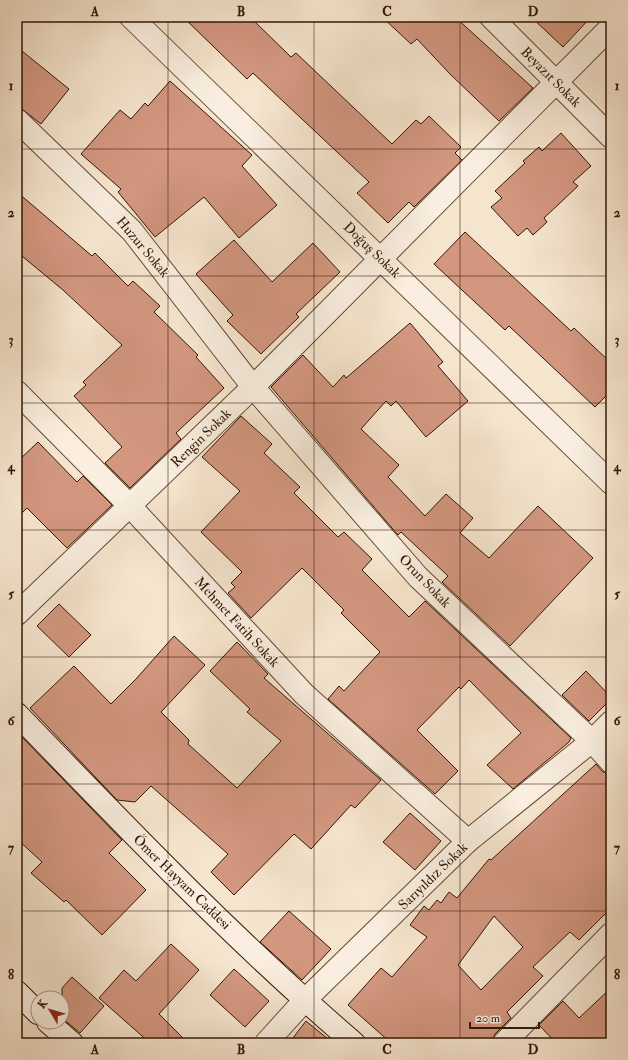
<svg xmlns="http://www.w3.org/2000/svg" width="628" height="1060" font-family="'IM FELL Double Pica',serif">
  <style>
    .building { fill: #d39780; stroke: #331603; fill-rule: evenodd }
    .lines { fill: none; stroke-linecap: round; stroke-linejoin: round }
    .street-casing { stroke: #644a36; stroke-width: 24 }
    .secondary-casing { stroke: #331603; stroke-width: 24 }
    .street { stroke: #f9eedf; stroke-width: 22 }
    .secondary { stroke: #f9eedf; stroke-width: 22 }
    .grid { fill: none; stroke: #331603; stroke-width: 1; stroke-opacity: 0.55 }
    .labels { text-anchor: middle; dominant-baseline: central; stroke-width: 3; stroke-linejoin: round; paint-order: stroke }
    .street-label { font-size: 14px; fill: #331603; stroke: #f9eedf }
    .neatline { fill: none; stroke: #331603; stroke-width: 1.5 }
    .grid-label { font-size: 13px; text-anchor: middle; font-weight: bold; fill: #331603 }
  </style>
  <rect width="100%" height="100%" fill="#f6e5ce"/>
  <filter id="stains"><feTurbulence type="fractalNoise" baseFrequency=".005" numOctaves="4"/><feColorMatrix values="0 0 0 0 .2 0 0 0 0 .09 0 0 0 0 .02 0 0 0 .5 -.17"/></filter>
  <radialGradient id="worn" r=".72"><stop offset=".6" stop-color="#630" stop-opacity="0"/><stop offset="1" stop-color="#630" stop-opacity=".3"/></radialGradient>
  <g class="building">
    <path d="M183 17H250L291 57 296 53 392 144 416 120 421 124 429 116 461 147 455 153 462 160 414 207 409 202 388 223 357 193 369 182 253 73 247 79Z"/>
    <path d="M382 17H455L533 88 499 121 450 74 417 39 411 44Z"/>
    <path d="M531 17H591L563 47Z"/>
    <path d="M17 47 69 89 41 124 17 105Z"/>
    <path d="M170 81 252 155 242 166 277 205 239 238 204 197 155 237 118 192 121 189 81 154 120 110 131 119 145 103 148 106Z"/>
    <path d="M561 133 591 166 573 182 578 186 544 218 547 222 533 235 527 228 518 236 491 207 502 198 495 191 525 163 523 161 539 147 542 151Z"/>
    <path d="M17 192 92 256 95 253 128 286 133 281 160 306 154 312 198 355 196 357 224 388 176 433 181 439 130 488 105 463 122 447 74 396 86 385 83 382 122 345 63 290 17 252Z"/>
    <path d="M465 232 571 331 574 328 611 363V391L595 407 509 326 505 330 434 264Z"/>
    <path d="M234 240 272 282 313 243 340 272 296 314 299 317 261 354 227 321 233 315 196 274Z"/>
    <path d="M410 323 443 362 438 366 468 401 426 437 396 401 391 406 386 401 361 429 399 465 388 477 425 516 446 494 473 518 460 533 489 558 538 506 593 558 510 646 442 582 448 576 401 532 398 535 271 387 303 355 333 387 344 375 346 378Z"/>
    <path d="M241 416 272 444 264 453 300 487 294 493 338 537 344 532 372 559 362 570 409 617 425 601 571 738 569 742 513 789 487 765 521 733 469 680 461 689 459 687 417 730 458 771 435 794 328 699 339 686 344 691 380 652 341 613 344 610 302 568 251 618 228 593 235 587 231 583 242 572 201 532 240 491 202 457Z"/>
    <path d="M38 442 77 482 83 476 112 505 67 548 27 508 17 518V462Z"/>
    <path d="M59 604 91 635 69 657 37 626Z"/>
    <path d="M174 636 205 665 161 712 189 740 188 744 237 788 281 741 247 712 250 709 210 671 237 642 268 674 264 678 381 780 355 808 351 805 311 849 294 834 234 895 211 872 228 854 151 786 135 802 117 800 30 708 74 666 111 704 136 679Z"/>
    <path d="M586 671 611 697V699L589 721 562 695Z"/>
    <path d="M19 734 122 840 109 853 146 890 102 935 66 900 64 902 31 873 42 862 17 839V737Z"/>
    <path d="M596 764 602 771 611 776V908L579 940 570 932 533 967 543 976 507 1012 511 1018 495 1034 491 1043H391L348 1005 381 968 392 977 427 937 410 925 424 906 429 910 437 900 441 903 449 892 457 898 489 859 491 860ZM494 916 523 947 481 990 458 965Z"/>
    <path d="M410 813 441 841 415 870 383 842Z"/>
    <path d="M289 911 331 949 302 980 260 942Z"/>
    <path d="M171 944 199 970 159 1014 188 1043H150L99 998 124 970 136 981Z"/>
    <path d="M234 969 269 1001 245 1027 210 995Z"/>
    <path d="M72 977 104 1006 80 1033 62 1018V988Z"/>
    <path d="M611 988V1043H556L539 1025 563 1001 579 1018Z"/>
    <path d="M306 1021 333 1043H289Z"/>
  </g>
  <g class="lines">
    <defs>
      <g id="street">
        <path d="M131 17 611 483"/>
        <path d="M491 17 611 137"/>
        <path d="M17 120 132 231 253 387 418 577 592 741 611 762"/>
        <path d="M17 392 130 506 304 694 468 841"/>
        <path d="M17 614 253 387 611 27"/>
        <path d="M266 1043 304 1001 468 841 592 741 611 722"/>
        <path d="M504 1043 611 934"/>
      </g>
      <g id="secondary">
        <path d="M17 714C126 827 235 941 354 1043"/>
        <path d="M17 992 38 1013"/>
        <path d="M48 1022 72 1043"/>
      </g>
    </defs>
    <use href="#street" class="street-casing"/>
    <use href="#secondary" class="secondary-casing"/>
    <use href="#street" class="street"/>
    <use href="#secondary" class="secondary"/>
  </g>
  <path class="grid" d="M168 17V1043M314 17V1043M460 17V1043M17 149H611M17 276H611M17 403H611M17 530H611M17 657H611M17 784H611M17 911H611"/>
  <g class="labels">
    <g class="street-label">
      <text transform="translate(551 77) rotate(45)">Beyazıt Sokak</text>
      <text transform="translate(143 247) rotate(50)">Huzur Sokak</text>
      <text transform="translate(372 250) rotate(44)">Doğuş Sokak</text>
      <text transform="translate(201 438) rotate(-44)">Rengin Sokak</text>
      <text transform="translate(425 581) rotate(46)">Orun Sokak</text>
      <text transform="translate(237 622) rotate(47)">Mehmet Fatih Sokak</text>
      <text transform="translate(433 876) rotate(-44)">Sarıyıldız Sokak</text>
      <text transform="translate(182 882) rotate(44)">Ömer Hayyam Caddesi</text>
    </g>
  </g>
  <rect width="628" height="1060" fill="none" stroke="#f6e5ce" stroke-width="44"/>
  <g transform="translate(50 1010) rotate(308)"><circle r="19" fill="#f9eedf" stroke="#aa9887"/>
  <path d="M0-3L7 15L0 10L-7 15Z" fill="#8f2418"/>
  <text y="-6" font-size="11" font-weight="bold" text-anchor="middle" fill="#331603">K</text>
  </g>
  <path d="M470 1022v6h69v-6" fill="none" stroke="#331603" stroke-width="2"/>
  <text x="476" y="1022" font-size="12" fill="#331603" stroke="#f9eedf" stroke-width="3" paint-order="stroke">20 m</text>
  <rect x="22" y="22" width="584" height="1016" class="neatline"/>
  <g class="grid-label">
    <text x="95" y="16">A</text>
    <text x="241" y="16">B</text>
    <text x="387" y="16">C</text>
    <text x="533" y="16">D</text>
    <text x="11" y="90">1</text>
    <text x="617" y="90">1</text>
    <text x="11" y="217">2</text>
    <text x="617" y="217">2</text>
    <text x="11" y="344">3</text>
    <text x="617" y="344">3</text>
    <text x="11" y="471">4</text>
    <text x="617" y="471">4</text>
    <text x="11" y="598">5</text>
    <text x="617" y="598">5</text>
    <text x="11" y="725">6</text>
    <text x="617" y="725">6</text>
    <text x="11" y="852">7</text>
    <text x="617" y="852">7</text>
    <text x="11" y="979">8</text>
    <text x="617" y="979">8</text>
    <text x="95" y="1054">A</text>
    <text x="241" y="1054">B</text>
    <text x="387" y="1054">C</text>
    <text x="533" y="1054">D</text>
  </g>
  <rect width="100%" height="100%" filter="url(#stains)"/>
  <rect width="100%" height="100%" fill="url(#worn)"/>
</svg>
